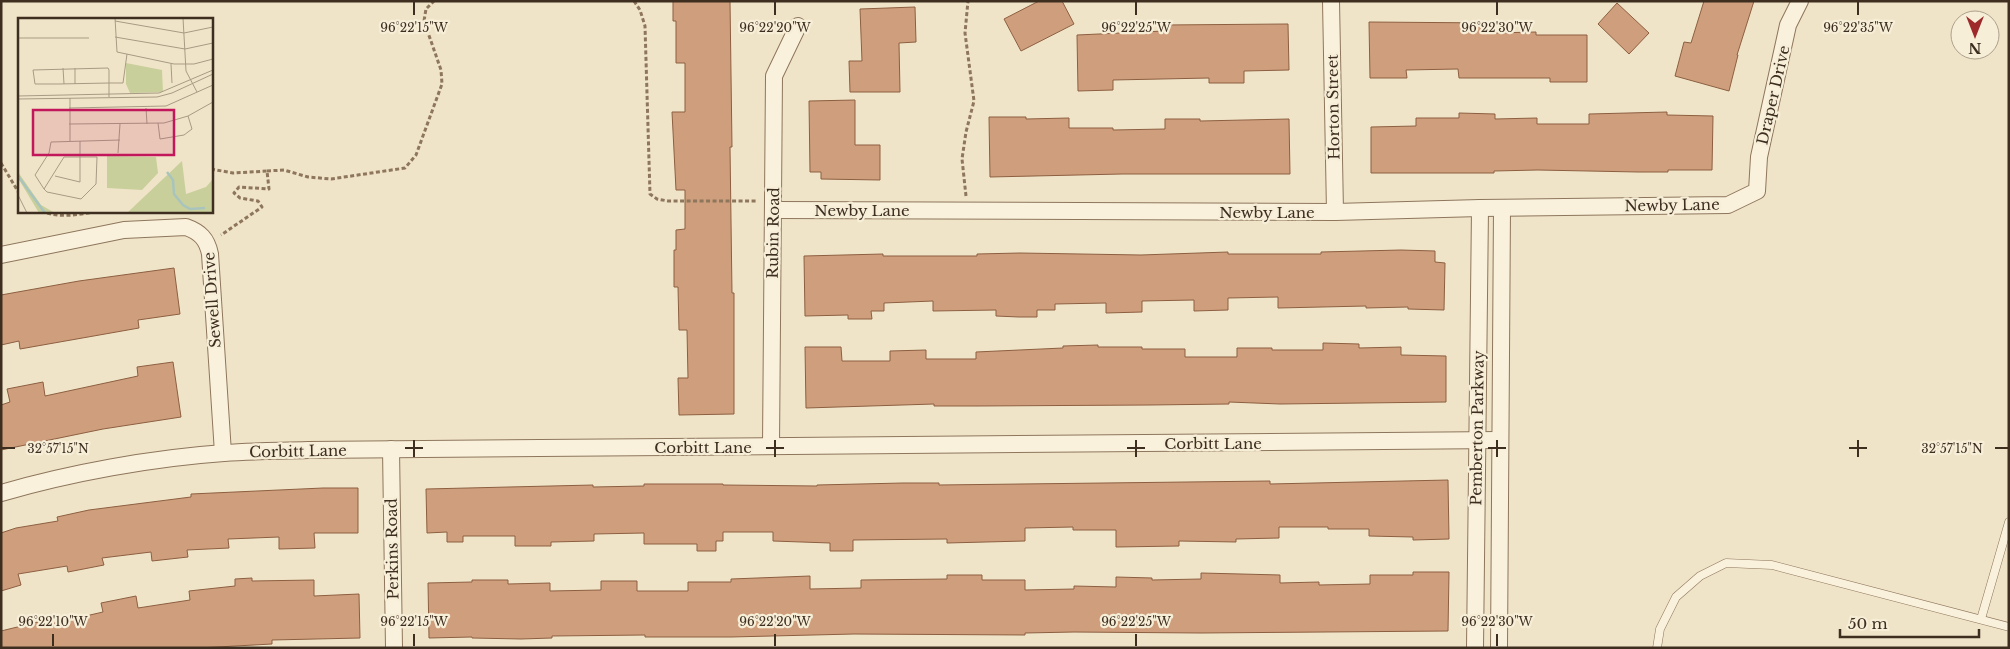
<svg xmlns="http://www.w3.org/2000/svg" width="2010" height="649" font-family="'Libre Baskerville',serif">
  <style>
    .building { fill: #cf9f7d; stroke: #8d5f41 }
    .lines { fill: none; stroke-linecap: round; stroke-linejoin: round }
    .service-casing { stroke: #8d765c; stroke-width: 9 }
    .minor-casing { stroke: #8d765c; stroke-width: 18 }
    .path { stroke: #8d765c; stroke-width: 3; stroke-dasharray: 4 2.5; stroke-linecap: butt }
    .service { stroke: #faf1dc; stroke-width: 8 }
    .minor { stroke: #faf1dc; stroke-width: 16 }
    .ticks { fill: none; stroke: #3d2e20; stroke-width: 2 }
    .labels { text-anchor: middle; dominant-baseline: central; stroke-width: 4.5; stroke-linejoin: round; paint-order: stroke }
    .street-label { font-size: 15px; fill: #3d2e20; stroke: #f7eed8 }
    .inset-river { fill: none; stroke: #a9c4bc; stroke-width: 2.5 }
    .inset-road { fill: none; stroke: #a89b85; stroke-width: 1 }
    .view { fill: #c2185b; fill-opacity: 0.15; stroke: #c2185b; stroke-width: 2.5 }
    .inset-edge { fill: none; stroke: #3d2e20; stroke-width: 2.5 }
    .ticks-label { font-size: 12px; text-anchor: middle; fill: #3d2e20; stroke: #f7eed8; stroke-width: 4.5; stroke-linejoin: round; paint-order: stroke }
  </style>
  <rect width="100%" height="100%" fill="#f0e4c8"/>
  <g class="building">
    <path d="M673 1H730L732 147H730L732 293H734V414L679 415 678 378H688L687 330H679L678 287H674V250H676V230L685 229V190H676L672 112H685V63H676V21H673Z"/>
    <path d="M1039 1H1062L1074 24 1021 51 1004 19Z"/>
    <path d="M1704 1H1754L1737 55H1738L1729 91 1675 76 1684 42 1691 43Z"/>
    <path d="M1617 3 1649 33 1629 54 1598 24Z"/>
    <path d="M915 7 916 42 899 43 900 92H850L849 61H862L860 9Z"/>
    <path d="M1369 22 1493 23V33L1536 32V35H1587V82H1550V78H1459L1458 69 1406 70 1407 78H1370Z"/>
    <path d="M1288 24 1289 70 1244 71V83H1209V78L1113 80V90L1078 91 1077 35 1164 31V25Z"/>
    <path d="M855 100V145H880V180L821 179V172H810L809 101Z"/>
    <path d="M1667 112V115L1713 116 1712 170H1668V172H1638L1538 170 1494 171V173H1371V127L1416 126V118H1459V113L1495 114V119L1537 118V124H1589V114Z"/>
    <path d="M989 117H1026V119L1069 118V128H1113V130L1165 129V119H1200V121L1289 119 1290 174H1122L990 177Z"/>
    <path d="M1401 250 1435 251V262L1445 263 1444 310 1408 309V307L1366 308V306L1278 308V297L1228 298V310L1194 311V300L1142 301V312L1106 313V303L1055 304V310H1037V317H1019L996 316V310L933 311V301L884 303V311H871L872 319H848V315L805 316 804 256 883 254V256H977V254L1020 253 1141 255 1228 252V254H1321V252Z"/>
    <path d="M174 268 180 314 138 320 139 328 20 349 19 341 1 345V295L79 281Z"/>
    <path d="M1323 343 1359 344V348L1401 347V355L1446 356V402L1280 404 1229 402V404L1150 405 977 406H934V404L806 408 805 347H841L842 361H890V351L926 350V359H976V352L1063 348V346L1098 345V347H1142V349H1185V357H1237V348H1272V350H1323Z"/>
    <path d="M173 362 181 417 103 429 1 450V405L10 402 7 389 43 382 45 396 138 376 137 367Z"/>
    <path d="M1448 480 1449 539 1413 540V537L1369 536V529H1328V527H1279V538L1236 539V542L1179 541V546L1116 547V530H1073V527L1025 528V541L947 543V539L853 540V551H830V543L773 541V532H723V541H716V551H697V544H644V533L594 534V541L551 542V546H515V536H463V542H447V532L427 533 426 489 593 485V487L644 486V484H723V485L817 486V485L903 483H939V485L1270 481V484Z"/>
    <path d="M323 488H358V533H314L315 548 279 549V537L228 539 229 548 187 550 188 557 152 561 151 552 102 558 104 565 68 572 67 566 18 574 21 585 1 591V533L16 528 58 521 57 517 89 510 191 497V494Z"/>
    <path d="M1413 572H1449L1448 631 1201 633 1074 632 1025 633V635L854 634 731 637H645V635L552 636V638L521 639 472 638V637L429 638 428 583 472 582V580H508V584L550 583V591L601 590V581H637V591H688V582H731V579L810 576V589L861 588V580L947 579V575H982V580H1025V590L1074 589V586L1116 587V577L1152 578V580L1201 579V573L1280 575V583L1319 582V585L1370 584V575H1413Z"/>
    <path d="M252 578V581L314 580V596L359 594 360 638 272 640V644L199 648H1V631L50 619 51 624 103 612 101 603 136 596 138 608 190 600 189 591 235 586V579Z"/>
  </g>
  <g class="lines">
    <defs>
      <g id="service">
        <path d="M1981 619 2009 522"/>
        <path d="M1657 648 1660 629 1676 597 1700 576 1726 563 1772 565 2009 627"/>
      </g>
      <g id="minor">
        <path d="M1331 1 1335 212"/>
        <path d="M774 210 1335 212 1480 208 1728 205 1757 191 1759 157 1788 25 1800 1"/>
        <path d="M1 255 124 230 186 227C200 232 207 239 210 254L223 453"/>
        <path d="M771 446 774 76 798 26"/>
        <path d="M391 449 394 648"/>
        <path d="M1 493C70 473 152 458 224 453 252 451 280 451 308 450L1499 440"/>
        <path d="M1475 648 1480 208"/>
        <path d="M1499 648 1502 208"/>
      </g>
    </defs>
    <use href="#service" class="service-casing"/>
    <use href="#minor" class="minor-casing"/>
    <g class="path">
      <path d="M634 1 640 10 645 26 650 194 657 199 668 201H758"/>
      <path d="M1 163 19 193"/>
      <path d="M211 169 233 173 267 171 269 189 239 187 234 193 240 198 258 201 262 207 221 235"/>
      <path d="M267 171 284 170 308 177 331 179 405 168 416 155 442 84 441 70 424 21 426 9 434 1"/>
      <path d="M966 196 962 159 966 132 974 101 965 33 968 1"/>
      <path d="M41 211C60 219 81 214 101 211"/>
    </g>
    <use href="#service" class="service"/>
    <use href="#minor" class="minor"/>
  </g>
  <path class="ticks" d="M414 2V15M775 2V15M1136 2V15M1497 2V15M1858 2V15M414 440V457M775 440V457M1136 440V457M1497 440V457M1858 440V457M2 448H15M405 448H423M766 448H784M1127 448H1145M1488 448H1506M1849 448H1867M1995 448H2008M53 634V646M414 634V646M775 634V646M1136 634V646M1497 634V646"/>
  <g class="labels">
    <g class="street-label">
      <text transform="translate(1773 95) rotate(-77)">Draper Drive</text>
      <text transform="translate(1333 107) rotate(-91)">Horton Street</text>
      <text transform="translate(1672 205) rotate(-1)">Newby Lane</text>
      <text x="862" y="210">Newby Lane</text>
      <text x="1267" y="212">Newby Lane</text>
      <text transform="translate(773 233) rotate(-89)">Rubin Road</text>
      <text transform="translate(212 300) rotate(-94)">Sewell Drive</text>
      <text transform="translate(1477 428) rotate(-89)">Pemberton Parkway</text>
      <text x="1213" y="443">Corbitt Lane</text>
      <text x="703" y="447">Corbitt Lane</text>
      <text transform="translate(298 451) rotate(-1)">Corbitt Lane</text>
      <text transform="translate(392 549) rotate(-91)">Perkins Road</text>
    </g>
  </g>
  <g transform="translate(18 18)">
    <rect width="195" height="195" fill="#f0e4c8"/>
    <path d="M108 45 144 52 145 74 112 75 108 66ZM89 138 138 139 140 155 124 172 89 170ZM164 143 168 176 188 169 195 161V195H109ZM0 154 23 187 37 195H21L0 160Z" fill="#c9cf9b"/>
    <path class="inset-river" d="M149 154 155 162 156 176 165 187 172 191 187 190M0 158 27 195"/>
    <path class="inset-road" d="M97 0 99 34 156 46H176L195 41M165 0 168 53 179 74M97 3 166 15 195 9M97 19 167 31 195 25M0 20H71M153 46 154 65M45 50 46 66M57 50V66M0 78 141 75 195 52M91 79V52L90 50 15 52 17 66H40L91 65H105L109 36M52 80V123M0 81 139 79 154 75 195 56M51 90 148 88 195 67M128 90 129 106M140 105 142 121 166 117 174 111 170 98M51 106 146 105 170 98 195 84M100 135 102 106M37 158 62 164V123M26 171 46 139H79L78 166 63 181 29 174 26 171 17 157 31 135 33 124 102 122M0 177 9 195"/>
    <path class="view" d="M15 92H156V137H15Z"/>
    <rect width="195" height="195" class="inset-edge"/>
  </g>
  <g class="ticks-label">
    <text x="414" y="32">96°22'15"W</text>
    <text x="775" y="32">96°22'20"W</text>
    <text x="1136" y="32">96°22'25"W</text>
    <text x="1497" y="32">96°22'30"W</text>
    <text x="1858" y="32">96°22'35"W</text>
    <text x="1952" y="453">32°57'15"N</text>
    <text x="58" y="453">32°57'15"N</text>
    <text x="53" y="626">96°22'10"W</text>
    <text x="414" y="626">96°22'15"W</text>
    <text x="775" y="626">96°22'20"W</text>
    <text x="1136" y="626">96°22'25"W</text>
    <text x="1497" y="626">96°22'30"W</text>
  </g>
  <rect width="2010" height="649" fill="none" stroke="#3d2e20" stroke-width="5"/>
  <g transform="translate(1975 35) rotate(180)"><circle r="24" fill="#f7eed8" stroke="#ada18e"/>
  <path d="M0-4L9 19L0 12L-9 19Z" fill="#9e2a2b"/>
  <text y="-8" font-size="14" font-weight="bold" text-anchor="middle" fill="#3d2e20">N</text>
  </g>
  <path d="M1840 629v8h139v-8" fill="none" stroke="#3d2e20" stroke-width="2.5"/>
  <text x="1848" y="629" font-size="15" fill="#3d2e20" stroke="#f7eed8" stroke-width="4" paint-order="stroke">50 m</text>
</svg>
